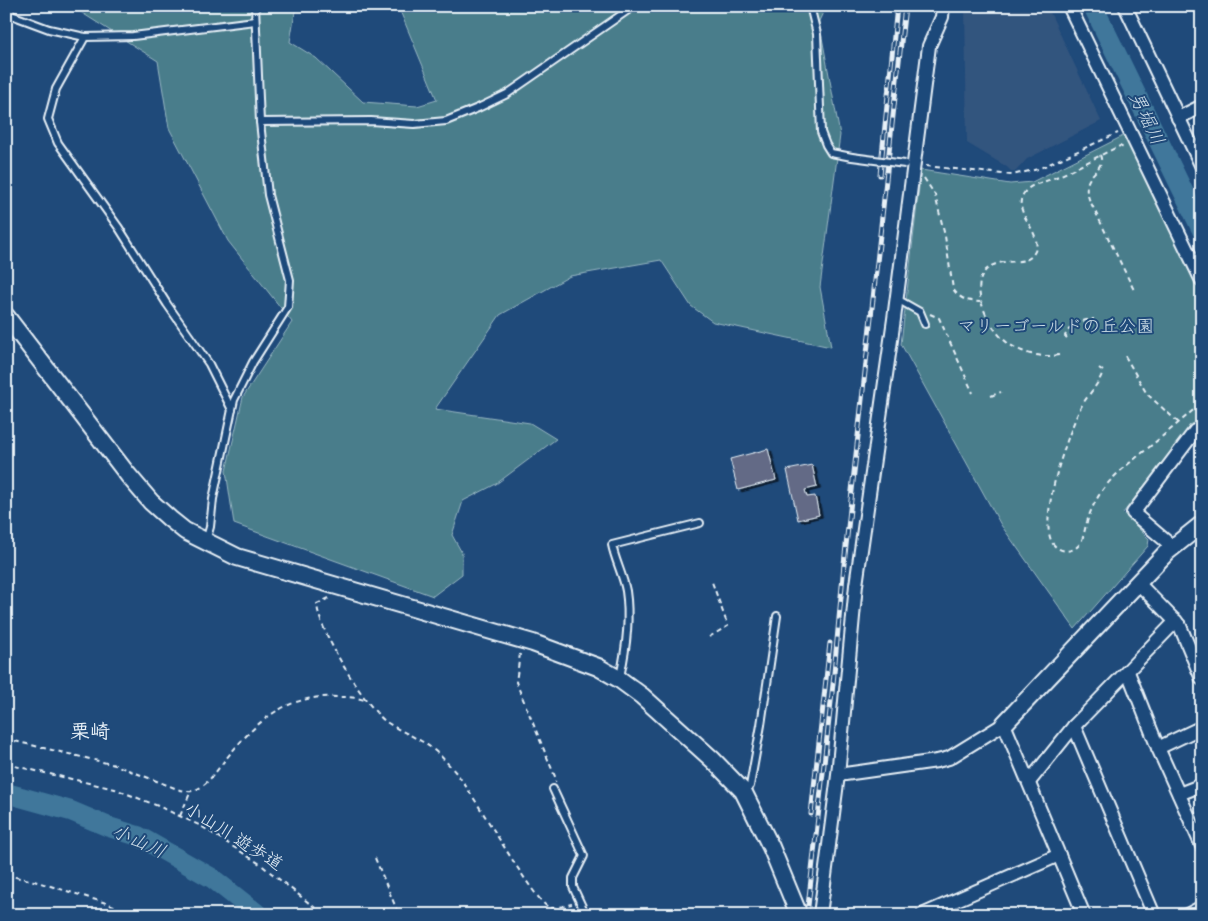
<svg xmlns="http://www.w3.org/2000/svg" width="1208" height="921" font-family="Itim,'Klee One',sans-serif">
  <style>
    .built { fill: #33547e }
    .green { fill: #497d8b; stroke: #98b7c2 }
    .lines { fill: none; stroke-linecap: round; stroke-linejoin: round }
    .river { stroke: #3f779b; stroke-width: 20 }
    .building { fill: #636b86; stroke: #e8f1f8; filter: url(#shadow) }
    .service-casing { stroke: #e8f1f8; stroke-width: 10 }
    .minor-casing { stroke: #e8f1f8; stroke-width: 16 }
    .tertiary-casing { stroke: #e8f1f8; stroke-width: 20 }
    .path { stroke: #e8f1f8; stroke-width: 2; stroke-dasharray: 5 4; stroke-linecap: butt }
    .service { stroke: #1f4a7a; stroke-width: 6 }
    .minor { stroke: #1f4a7a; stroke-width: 12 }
    .tertiary { stroke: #1f4a7a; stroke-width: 16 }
    .rail-casing { stroke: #e8f1f8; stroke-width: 5 }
    .rail { stroke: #1f4a7a; stroke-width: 3; stroke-dasharray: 9; stroke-linecap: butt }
    .service-bridge-casing { stroke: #e8f1f8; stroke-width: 10; stroke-linecap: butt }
    .service-bridge { stroke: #1f4a7a; stroke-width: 6 }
    .labels { text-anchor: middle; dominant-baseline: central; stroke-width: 4; stroke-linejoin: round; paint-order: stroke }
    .park-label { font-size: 18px; fill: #d0e0e8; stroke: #1f4a7a }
    .street-label { font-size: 18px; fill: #e8f1f8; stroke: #1f4a7a }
    .water-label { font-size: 19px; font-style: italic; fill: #cfdfea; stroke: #1f4a7a }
    .quarter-label { font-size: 20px; font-weight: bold; fill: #e8f1f8; stroke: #1f4a7a }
  </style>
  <defs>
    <filter id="shadow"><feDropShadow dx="3.5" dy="2" stdDeviation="0" flood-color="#0009"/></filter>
  </defs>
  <rect width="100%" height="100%" fill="#1f4a7a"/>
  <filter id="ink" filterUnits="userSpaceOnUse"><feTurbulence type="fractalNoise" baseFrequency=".02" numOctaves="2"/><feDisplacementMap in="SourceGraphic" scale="10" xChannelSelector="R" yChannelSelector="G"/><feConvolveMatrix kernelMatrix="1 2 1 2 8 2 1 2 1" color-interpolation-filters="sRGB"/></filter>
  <g filter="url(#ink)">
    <path class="built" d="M965 6H1047L1101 121 1027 159 1016 171H1011L1007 167 967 143Z"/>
    <g class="green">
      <path d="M71 6H174L190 9 207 6H296L290 42 316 58 363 102 417 106 437 100 398 6H826L819 21 840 135 820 287 831 347 713 322 691 306 661 260 570 276 500 315 435 409 530 423 556 439 496 484 463 501 452 535 462 553V574L433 596 234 524 226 471 243 397 292 322 228 241 169 128 158 61Z"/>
      <path d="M1127 134 1202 296V421L1191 426 1123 513 1149 539 1148 546 1075 629 1001 525 901 344 921 170 1010 184 1032 182Z"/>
    </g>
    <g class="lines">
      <g class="river">
        <path d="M1093 6 1202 230"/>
        <path d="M6 793 71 811 109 827 138 836 212 878 259 915"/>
      </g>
    </g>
    <g class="building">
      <path d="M768 449 776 480 738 490 730 459Z"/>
      <path d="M812 465 817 487 805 490 807 497 815 496 819 515 798 520 787 470Z"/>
    </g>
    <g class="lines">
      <defs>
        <g id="service">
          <path d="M810 6 817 34 821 132 826 145 831 153 852 157"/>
          <path d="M6 13 49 29 85 37 133 36 255 21"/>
          <path d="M85 37 56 89 48 119 58 143 119 228 167 304 209 364 232 410"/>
          <path d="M260 122 371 121 414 124 446 121 478 108 507 94 634 6"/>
          <path d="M897 299 920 312 925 324"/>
          <path d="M206 541 210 527 213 499 234 400 253 362 288 307 290 280 268 195 260 122 255 6"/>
          <path d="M620 677C626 650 630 618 626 591 623 575 615 560 612 545L700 523"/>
          <path d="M553 789 584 856 573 878V887L586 915"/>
          <path d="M744 790 750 786 761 725 777 616"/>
        </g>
        <g id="minor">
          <path d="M1069 6 1202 281"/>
          <path d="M1125 6 1202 167"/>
          <path d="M1178 118 1202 106"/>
          <path d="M1173 547 1133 513 1195 431 1202 428"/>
          <path d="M1138 583 1180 626 1202 679"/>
          <path d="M1128 672 1158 748 1202 846"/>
          <path d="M1074 726 1154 915"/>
          <path d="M1158 748 1202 727"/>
          <path d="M838 775 937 761 949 758 1004 724 1084 915"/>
          <path d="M1029 782 1074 726 1176 621"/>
          <path d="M1179 794 1202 785"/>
          <path d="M820 915 838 775 856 585 894 319 929 46 942 17 943 6"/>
          <path d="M922 915 1059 855"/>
          <path d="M1187 915 1202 907"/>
        </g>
        <g id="tertiary">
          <path d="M6 316 128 475 151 502 170 519 185 531 237 557 533 643 598 667 619 679 642 696 713 760 743 791 771 847 799 915"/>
          <path d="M1004 724 1167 552 1202 524"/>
        </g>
      </defs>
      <use href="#service" class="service-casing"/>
      <use href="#minor" class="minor-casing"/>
      <use href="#tertiary" class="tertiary-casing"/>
      <g class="path">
        <path d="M1100 155C1106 169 1087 173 1087 187 1086 191 1088 195 1089 199L1135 292"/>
        <path d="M926 166 1012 175 1038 169 1118 133"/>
        <path d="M924 178 935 195 945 236 953 289C961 300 967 301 980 302"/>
        <path d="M930 314 939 318 973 393"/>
        <path d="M1067 338 1065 336C1070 324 1082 320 1094 319"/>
        <path d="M1059 355C1047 357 1034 356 1022 351 1015 348 1008 344 1003 339 988 325 969 288 986 270 1001 255 1026 268 1034 253 1046 233 1010 213 1024 193 1030 184 1042 183 1051 179 1075 170 1097 156 1120 146L1125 149"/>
        <path d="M1125 356 1147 394 1179 423"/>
        <path d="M1099 368 1103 371C1099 385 1088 394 1081 407 1069 430 1035 524 1054 545 1060 552 1071 553 1078 546 1084 540 1084 530 1087 522 1090 511 1097 497 1104 488 1116 473 1132 461 1147 449 1165 434 1184 419 1202 402"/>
        <path d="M991 396 1001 392"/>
        <path d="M329 598 317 604C318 630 364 704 385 721 396 729 409 734 421 741 435 749 447 762 457 774 474 794 535 904 550 908 556 909 565 905 572 904"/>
        <path d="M709 637 728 626 712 582"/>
        <path d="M520 654 516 682 556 779 555 782"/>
        <path d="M6 739 115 765 180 790C185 791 191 792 195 790 207 786 217 770 225 760 256 722 285 694 338 697 347 697 356 697 364 700"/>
        <path d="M6 764 115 789 158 806 201 826 260 864 324 915"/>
        <path d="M180 816 191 791"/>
        <path d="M375 858 399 915"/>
        <path d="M6 875 34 881 106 903 137 915"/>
        <path d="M542 915 551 909"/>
      </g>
      <use href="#service" class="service"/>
      <use href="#minor" class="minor"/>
      <use href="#tertiary" class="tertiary"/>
      <defs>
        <g id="rail">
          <path d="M880 175 897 6"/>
          <path d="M811 814 830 643"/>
          <path d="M807 915 833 684 844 564 905 6"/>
        </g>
      </defs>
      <use href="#rail" class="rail-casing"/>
      <use href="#rail" class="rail"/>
      <defs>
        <path id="service-bridge" d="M852 157 905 164"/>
      </defs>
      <use href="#service-bridge" class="service-bridge-casing"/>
      <use href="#service-bridge" class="service-bridge"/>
    </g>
  </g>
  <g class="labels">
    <g class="park-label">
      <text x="1056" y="326">マリーゴールドの丘公園</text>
    </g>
    <g class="street-label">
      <text transform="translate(234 836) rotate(32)">小山川 遊歩道</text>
    </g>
    <g class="water-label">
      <text transform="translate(1147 118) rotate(64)">男堀川</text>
      <text transform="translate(139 841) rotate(24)">小山川</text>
    </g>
    <g class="quarter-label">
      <text x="90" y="731">栗崎</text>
    </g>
  </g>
  <rect width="1208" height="921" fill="none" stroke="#1f4a7a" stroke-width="25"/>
  <rect x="12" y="12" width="1183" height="896" fill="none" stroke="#e8f1f8" stroke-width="2" filter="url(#ink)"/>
</svg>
